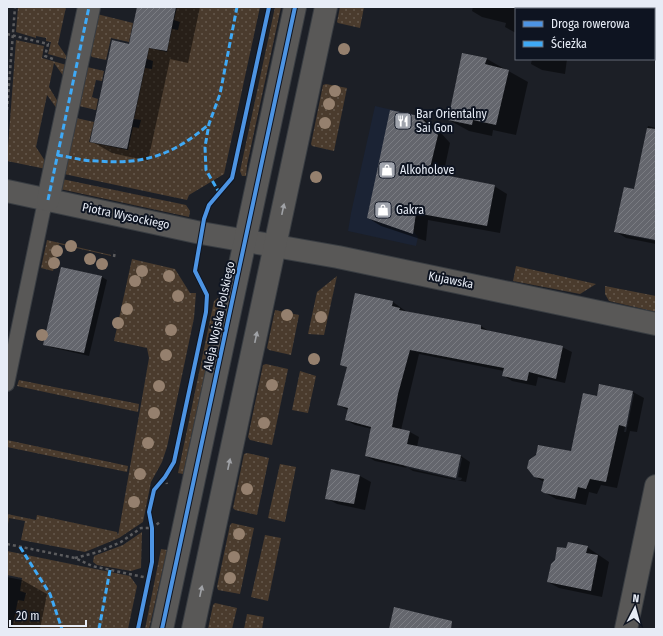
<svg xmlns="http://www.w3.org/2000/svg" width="663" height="636" font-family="'Fira Sans Condensed',sans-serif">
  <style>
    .built { fill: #1b2334 }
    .grass { fill: url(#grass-dots) }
    .shadow { fill: #0007; fill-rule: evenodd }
    .building { fill: url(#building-hatch) }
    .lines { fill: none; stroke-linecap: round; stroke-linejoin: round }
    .service-casing { stroke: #393d42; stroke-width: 16 }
    .minor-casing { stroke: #393d42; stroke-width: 24 }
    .tertiary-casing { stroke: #393d42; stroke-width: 24 }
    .path { stroke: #5c5c5e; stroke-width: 2.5; stroke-dasharray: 3 3; stroke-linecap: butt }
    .service { stroke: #595857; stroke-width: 14 }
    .minor { stroke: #595857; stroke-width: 22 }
    .tertiary { stroke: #595857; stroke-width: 22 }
    .quiet { stroke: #3fa9f5; stroke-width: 3; stroke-dasharray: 6 3; stroke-linecap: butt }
    .cycleway-casing { stroke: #0e1421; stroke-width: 6 }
    .cycleway { stroke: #4d94e3; stroke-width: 4 }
    .tree { fill: #95806e }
    .oneway { fill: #a0a2a6 }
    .labels { text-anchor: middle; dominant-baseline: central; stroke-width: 4; stroke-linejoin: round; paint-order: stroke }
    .poi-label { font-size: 12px; fill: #e7ecf6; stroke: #0e1421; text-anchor: start }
    .street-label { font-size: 12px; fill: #e7ecf6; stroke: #0e1421 }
  </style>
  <defs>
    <pattern id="grass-dots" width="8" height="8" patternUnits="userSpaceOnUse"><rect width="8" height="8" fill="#4a3b2d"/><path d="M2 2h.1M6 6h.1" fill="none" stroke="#64584c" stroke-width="1.8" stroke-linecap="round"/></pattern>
    <pattern id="building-hatch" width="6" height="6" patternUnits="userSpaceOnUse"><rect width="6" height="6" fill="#64666d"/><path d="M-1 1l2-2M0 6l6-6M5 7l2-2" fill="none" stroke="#7a7c82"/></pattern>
  </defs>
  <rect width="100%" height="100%" fill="#1c1f26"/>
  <path class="built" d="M375 106 419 116 429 126 413 231 418 237 416 246 348 231 351 213Z"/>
  <g class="grass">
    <path d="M18 7H66L58 44 69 60 48 54 51 42 46 41V38L36 36V38L16 32Z"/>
    <path d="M177 7H260L224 174 189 195 187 200 64 174 76 118 94 122 89 142 128 150 133 127 139 128 141 120 134 119 145 68 152 69 153 61 147 59 149 48 167 52 172 29 178 30 180 22 174 20Z"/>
    <path d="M275 7H281L247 165 246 176H242L240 171Z"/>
    <path d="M340 7H364L360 28 338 23 337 22Z"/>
    <path d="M97 14 133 23 129 42 111 38 106 60 92 57 89 53Z"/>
    <path d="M16 40 44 46 42 58 70 66 67 81 54 63 49 87 61 107 60 113 47 95 36 147 47 164 46 169 7 161Z"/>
    <path d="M87 67 104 71 102 81 96 80 92 97 98 99 96 110 79 106Z"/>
    <path d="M326 84 347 88 334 151 312 146 311 144 323 85Z"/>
    <path d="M62 179 186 205 190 211 189 217 60 189Z"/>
    <path d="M47 240 111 255V256L59 244 53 271 41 268Z"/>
    <path d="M132 259 175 269 190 293H196L194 318 167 447 162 462 151 482 143 522 119 538 85 552 21 540 25 521 9 518 7 530V514L36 520 37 515 117 532 118 536 149 358 147 348 114 341Z"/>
    <path d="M516 266 596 284 580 294 513 281Z"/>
    <path d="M337 276 324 335 308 334 317 292Z"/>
    <path d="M605 286 656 296V312L609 301 605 294Z"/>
    <path d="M218 298 221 299 183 474 178 473 214 301Z"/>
    <path d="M275 310 299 315 291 355 269 350 267 348Z"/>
    <path d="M266 364 288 369 272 445 250 440 248 437 263 365Z"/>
    <path d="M300 371 316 376 308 413 292 410Z"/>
    <path d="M19 380 139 404 138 412 17 386Z"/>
    <path d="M7 440 128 466 127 472 7 447Z"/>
    <path d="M247 453 269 458 257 515 235 510 233 508 244 454Z"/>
    <path d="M280 464 296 467 285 522 268 518Z"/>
    <path d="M232 523 254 528 240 594 218 590 217 587 230 525Z"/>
    <path d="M142 532 141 568 131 571 97 565 93 562 94 556 123 545Z"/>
    <path d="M265 535 281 538 268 601 251 597Z"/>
    <path d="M161 549 167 550 149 629H145Z"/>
    <path d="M7 551 130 576 137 586 128 629H12L18 600 24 601 26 593 20 591 22 578 7 575Z"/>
    <path d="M215 603 237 608 232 629H208L213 605Z"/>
    <path d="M247 614 264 617 262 629H244Z"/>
  </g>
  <g class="shadow">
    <path d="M138 7H200L188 63 170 59 148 161 112 153 91 141 130 45Z"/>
    <path d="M473 7H549L558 9H516V33L505 27 506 23 482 17 472 11Z"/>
    <path d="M573 7H616L615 9H572Z"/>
    <path d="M487 59 528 82 516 135 493 130 492 136 469 131 449 120Z"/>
    <path d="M532 59H567L565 74 542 70 531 64Z"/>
    <path d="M419 117 433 124 450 143 443 176 494 186 507 194 500 233 428 220 426 241 381 226 368 218Z"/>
    <path d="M648 126 656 128V239L626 233V235L656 241V244L626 238 615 231 634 191Z"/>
    <path d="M61 268 102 277 107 280 89 356 50 347 45 344Z"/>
    <path d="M393 302 407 312 481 326 490 332 562 347 572 352 565 383 538 377 536 386 512 381 503 375 504 371 419 354 401 430 410 432 419 437 417 447 461 456 470 462 466 482 457 480H461L462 478 458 477 462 458 404 465 407 468 375 461 366 456 372 429 355 425 346 420 348 410 338 405 348 368 341 364Z"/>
    <path d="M600 385 633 392 644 398 637 432 630 431 617 488 601 485 597 494 589 492 586 505 556 499 542 491 544 482 534 476 572 452 598 397ZM632 394H634L626 432H624Z"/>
    <path d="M408 468 455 479V480L413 471Z"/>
    <path d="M331 470 360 476 371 482 365 510 337 504 326 498Z"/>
    <path d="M587 547 609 562 602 597 559 588 548 582 567 550Z"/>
    <path d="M7 577 22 580 47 594 40 629H7Z"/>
  </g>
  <g class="building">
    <path d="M137 7H176L167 51 149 48 127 149 90 142 112 40 129 44Z"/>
    <path d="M462 53 487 58 485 64 509 70 496 125 473 120 472 125 448 120Z"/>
    <path d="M390 110 419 116 438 135 429 172 495 185 487 226 416 213 413 234 367 218Z"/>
    <path d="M647 128 656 129V240L614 232 624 187 634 189Z"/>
    <path d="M61 267 102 276 84 353 43 345Z"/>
    <path d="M355 293 393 301 392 306 400 308 399 310 481 325V329L563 346 556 379 529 372 527 381 502 376 504 368 410 350 398 394 392 427 410 431 407 444 461 455 456 478 365 456 371 427 345 420 348 408 337 405 347 367 340 365Z"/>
    <path d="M599 384 633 391 626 427 619 425 606 482 590 479 586 489 578 487 575 499 544 493 541 491 544 479 534 477 527 468 529 460 536 455 538 445 571 451 583 393 597 396Z"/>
    <path d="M331 469 360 475 354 504 325 499Z"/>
    <path d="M568 542 588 546 586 553 598 555 591 591 547 582 551 564 555 560 557 547 566 548Z"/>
    <path d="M394 607 452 621 451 629H389Z"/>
  </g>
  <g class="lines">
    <defs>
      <path id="service" d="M7 384 43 211 48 200"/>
      <g id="minor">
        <path d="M7 191 201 233 338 257 656 324"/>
        <path d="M48 200 89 7"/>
        <path d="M626 629 656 486"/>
      </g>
      <g id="tertiary">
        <path d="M162 629 295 7"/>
        <path d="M193 629 326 7"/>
      </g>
    </defs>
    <use href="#service" class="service-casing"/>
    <use href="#minor" class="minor-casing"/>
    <use href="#tertiary" class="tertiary-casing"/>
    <g class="path">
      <path d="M7 34 48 44 45 56 53 59"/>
      <path d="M7 110 15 7"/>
      <path d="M114 257 115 251"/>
      <path d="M165 477 167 484"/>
      <path d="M7 544 75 558 92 566 148 578"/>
      <path d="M75 558 98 552 121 542 141 528H152L160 522"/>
    </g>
    <use href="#service" class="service"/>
    <use href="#minor" class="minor"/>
    <use href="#tertiary" class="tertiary"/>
    <g class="quiet">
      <path d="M57 155C70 157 83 161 97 161 143 165 174 155 209 124"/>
      <path d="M220 194 206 170 205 147 209 124 220 94 237 7"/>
      <path d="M48 200 89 7"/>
      <path d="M20 547 50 594 62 629"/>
      <path d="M99 629 110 570"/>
    </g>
    <defs>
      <g id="cycleway">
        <path d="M138 629 152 562V528L149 512 154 490 165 477 174 462 206 312 207 295 195 271 204 219 209 205 232 178 269 7"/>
        <path d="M162 629 295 7"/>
      </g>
    </defs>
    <use href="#cycleway" class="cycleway-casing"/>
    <use href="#cycleway" class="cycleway"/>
  </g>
  <g class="tree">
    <circle cx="344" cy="49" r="6"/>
    <circle cx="335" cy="91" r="6"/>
    <circle cx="329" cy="104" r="6"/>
    <circle cx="325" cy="123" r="6"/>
    <circle cx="316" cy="177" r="6"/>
    <circle cx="71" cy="246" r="6"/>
    <circle cx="57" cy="251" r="6"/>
    <circle cx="90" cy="259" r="6"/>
    <circle cx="54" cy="263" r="6"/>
    <circle cx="102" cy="264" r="6"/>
    <circle cx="142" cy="271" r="6"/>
    <circle cx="169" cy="276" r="6"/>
    <circle cx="135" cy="281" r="6"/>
    <circle cx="178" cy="296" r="6"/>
    <circle cx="127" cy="309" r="6"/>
    <circle cx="287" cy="315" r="6"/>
    <circle cx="321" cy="317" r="6"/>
    <circle cx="118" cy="323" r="6"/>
    <circle cx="171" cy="330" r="6"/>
    <circle cx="42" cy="335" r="6"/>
    <circle cx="166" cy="355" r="6"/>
    <circle cx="314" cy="359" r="6"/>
    <circle cx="272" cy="385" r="6"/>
    <circle cx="159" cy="386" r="6"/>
    <circle cx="154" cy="413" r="6"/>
    <circle cx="264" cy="423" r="6"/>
    <circle cx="148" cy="443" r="6"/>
    <circle cx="140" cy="474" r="6"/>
    <circle cx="247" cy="489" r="6"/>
    <circle cx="134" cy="502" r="6"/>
    <circle cx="239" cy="534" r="6"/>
    <circle cx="234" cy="557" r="6"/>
    <circle cx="230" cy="578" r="6"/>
  </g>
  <defs><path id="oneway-solid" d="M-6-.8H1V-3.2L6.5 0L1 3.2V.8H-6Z"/></defs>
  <g class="oneway">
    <use href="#oneway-solid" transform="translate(283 209) rotate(-78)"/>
    <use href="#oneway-solid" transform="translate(256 337) rotate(-78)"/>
    <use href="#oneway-solid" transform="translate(229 464) rotate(-78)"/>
    <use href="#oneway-solid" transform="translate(201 591) rotate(-78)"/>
  </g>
  <defs>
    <symbol id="restaurant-square" viewBox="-11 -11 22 22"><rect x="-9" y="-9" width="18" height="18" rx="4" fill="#a0a4ad" stroke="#0e1421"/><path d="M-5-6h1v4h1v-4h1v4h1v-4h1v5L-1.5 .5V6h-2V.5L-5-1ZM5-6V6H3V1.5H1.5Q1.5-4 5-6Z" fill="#fff"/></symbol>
    <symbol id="shop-square" viewBox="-11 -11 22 22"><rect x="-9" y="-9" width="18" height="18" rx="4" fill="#a0a4ad" stroke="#0e1421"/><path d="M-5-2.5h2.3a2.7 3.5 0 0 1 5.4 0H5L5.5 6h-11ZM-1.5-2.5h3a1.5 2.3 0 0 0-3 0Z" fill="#fff"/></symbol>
  </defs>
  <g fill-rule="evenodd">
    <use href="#restaurant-square" x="393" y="111" width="20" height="20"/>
    <use href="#shop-square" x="377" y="160" width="20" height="20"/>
    <use href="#shop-square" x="373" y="200" width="20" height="20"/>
  </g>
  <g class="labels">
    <g class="poi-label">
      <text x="416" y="114">Bar Orientalny<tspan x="416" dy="14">Sai Gon</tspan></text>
      <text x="400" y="170">Alkoholove</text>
      <text x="396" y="210">Gakra</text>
    </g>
    <g class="street-label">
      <text transform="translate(126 216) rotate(12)">Piotra Wysockiego</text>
      <text transform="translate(451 280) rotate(11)">Kujawska</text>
      <text transform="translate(219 316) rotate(-78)">Aleja Wojska Polskiego</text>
    </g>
  </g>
  <rect width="663" height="636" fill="none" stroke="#e7ecf6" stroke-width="16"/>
  <rect x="515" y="8" width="140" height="52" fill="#0e1421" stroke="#656a76"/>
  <rect x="523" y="21" width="20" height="6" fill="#4d94e3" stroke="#656a76"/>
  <text x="551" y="28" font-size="12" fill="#e7ecf6">Droga rowerowa</text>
  <rect x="523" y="41" width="20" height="6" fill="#3fa9f5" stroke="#656a76"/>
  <text x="551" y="48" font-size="12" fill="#e7ecf6">Ścieżka</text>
  <g transform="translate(635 608) rotate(6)" stroke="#0e1421" stroke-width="3" paint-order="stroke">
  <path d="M0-3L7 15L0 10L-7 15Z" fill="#e7ecf6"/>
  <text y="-6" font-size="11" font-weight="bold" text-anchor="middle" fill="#e7ecf6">N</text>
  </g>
  <path d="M10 620v6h76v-6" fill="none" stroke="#e7ecf6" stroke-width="2"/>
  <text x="16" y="620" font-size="12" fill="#e7ecf6" stroke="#0e1421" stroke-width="3" paint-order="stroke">20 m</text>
</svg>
